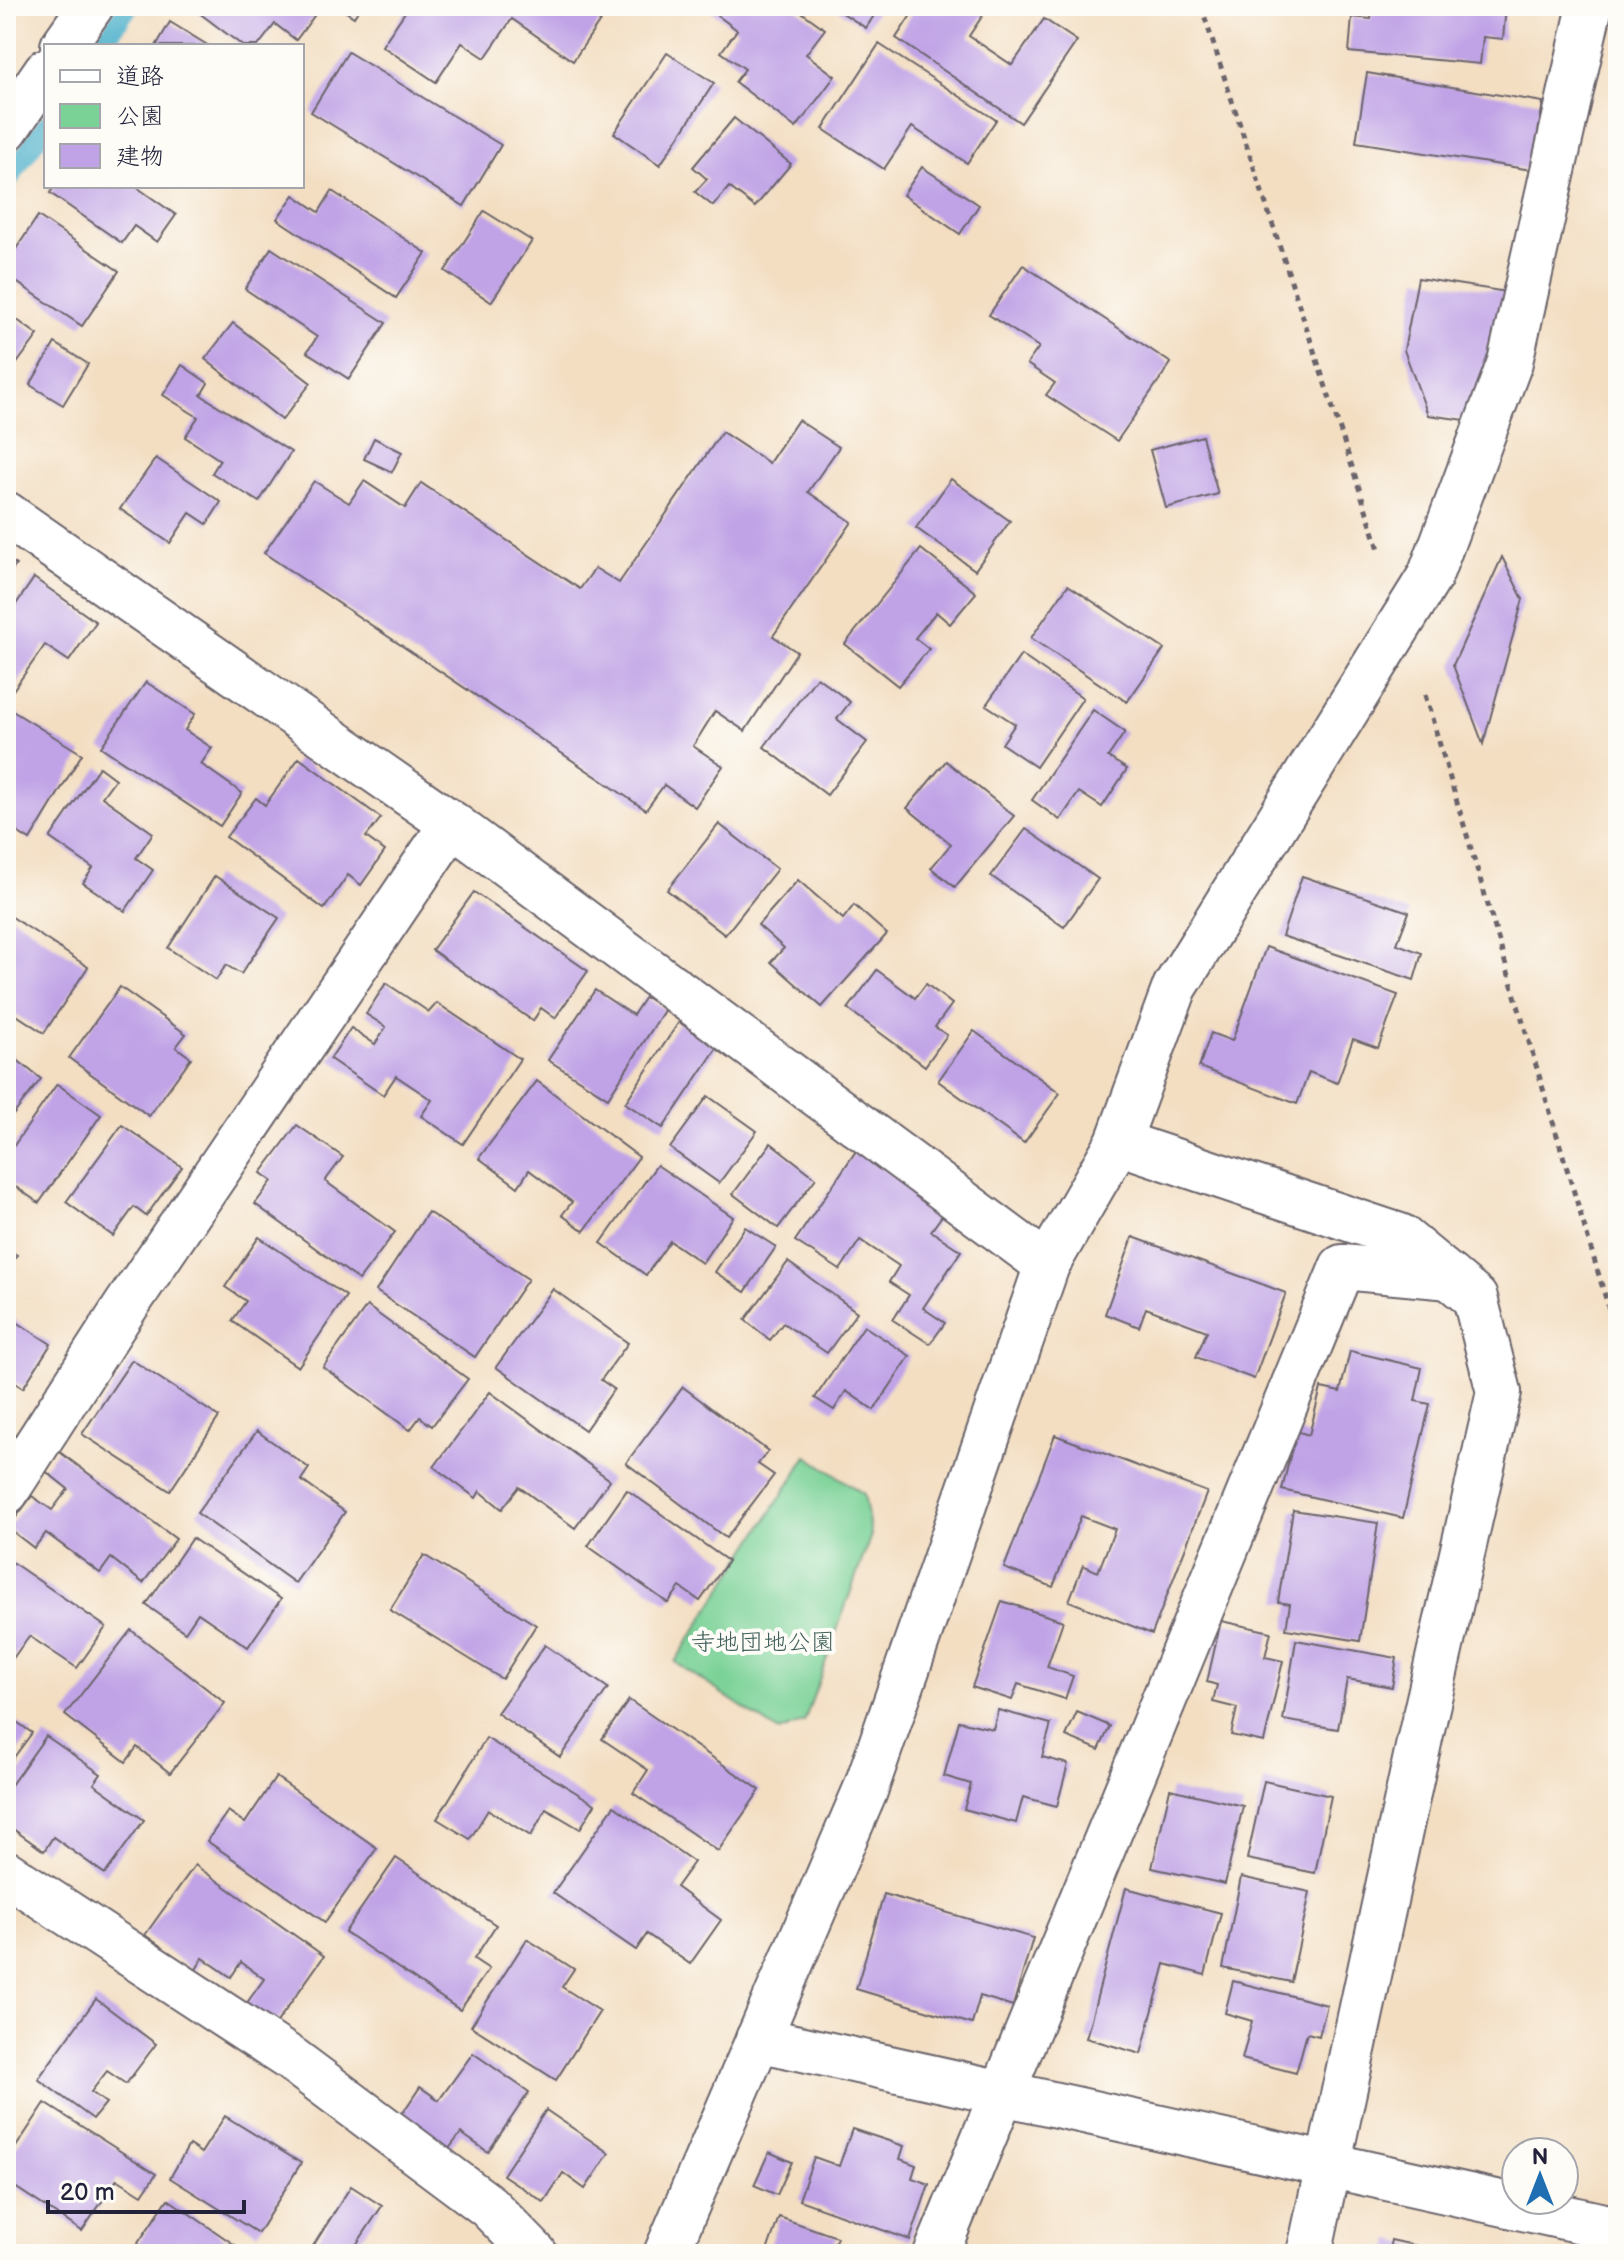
<svg xmlns="http://www.w3.org/2000/svg" width="1624" height="2260" font-family="'Balsamiq Sans','Klee One',sans-serif">
  <style>
    .green { fill: #7ad297; stroke: #4e7a69; stroke-width: 2 }
    .lines { fill: none; stroke-linecap: round; stroke-linejoin: round }
    .stream { stroke: #4cb0cb; stroke-width: 20 }
    .building { fill: #c0a3e6 }
    .street-casing { stroke: #6b646a; stroke-width: 48 }
    .path { stroke: #6b646a; stroke-width: 5; stroke-dasharray: 6 6; stroke-linecap: butt }
    .street { stroke: #fff; stroke-width: 44 }
    .labels { text-anchor: middle; dominant-baseline: central; stroke-width: 8; stroke-linejoin: round; paint-order: stroke }
    .park-label { font-size: 24px; fill: #41605b; stroke: #fdfcf7 }
  </style>
  <rect width="100%" height="100%" fill="#fdfcf7"/>
  <filter id="ink" filterUnits="userSpaceOnUse"><feTurbulence type="fractalNoise" baseFrequency=".0125" numOctaves="2"/><feDisplacementMap in="SourceGraphic" scale="16" xChannelSelector="R" yChannelSelector="G"/><feConvolveMatrix kernelMatrix="1 2 1 2 8 2 1 2 1" color-interpolation-filters="sRGB"/></filter>
  <filter id="wash" filterUnits="userSpaceOnUse"><feTurbulence type="fractalNoise" baseFrequency=".006" numOctaves="4" result="noise"/><feDisplacementMap in="SourceGraphic" scale="32" xChannelSelector="R" yChannelSelector="G"/><feGaussianBlur stdDeviation="1.8" result="paint"/><feColorMatrix in="noise" values="0 0 0 0 0 0 0 0 0 0 0 0 0 0 0 0 0 1.4 0 .05"/><feComposite in="paint" operator="in"/></filter>
  <g filter="url(#wash)">
    <rect width="100%" height="100%" fill="#f3dec2"/>
    <path class="green" d="M807 1456 864 1494 871 1535 804 1722 779 1732 675 1662Z"/>
    <g class="lines">
      <g class="stream">
        <path d="M101 46 129 6"/>
        <path d="M6 183 46 125"/>
      </g>
    </g>
    <g id="blocks">
      <g class="building">
        <path d="M190 6H301L314 16 296 40 275 24 258 46H243Z"/>
        <path d="M337 6H361L354 17Z"/>
        <path d="M409 6H610L573 61 512 19 485 58 462 43 436 82 382 46Z"/>
        <path d="M705 6H793L825 29 806 54 835 76 796 128 735 82 745 69 721 52 737 30Z"/>
        <path d="M832 6H880L866 28Z"/>
        <path d="M917 6H989L969 36 1012 65 1044 19 1077 41 1021 123 896 38Z"/>
        <path d="M1373 6H1506L1503 39 1483 37 1480 64 1349 52 1352 17 1371 19Z"/>
        <path d="M170 22 209 46H156Z"/>
        <path d="M879 44 996 120 967 163 912 127 884 169 823 129Z"/>
        <path d="M348 52 501 145 464 206 311 112Z"/>
        <path d="M667 53 714 83 660 165 614 133Z"/>
        <path d="M1367 73 1543 102 1532 170 1356 142Z"/>
        <path d="M734 118 791 164 755 207 729 187 713 206 695 192 707 179 693 167Z"/>
        <path d="M922 167 979 205 960 234 903 195Z"/>
        <path d="M55 186H135L176 215 157 242 134 226 122 243 50 193Z"/>
        <path d="M332 191 426 253 396 298 277 219 294 195 319 212Z"/>
        <path d="M484 211 532 241 491 302 445 271Z"/>
        <path d="M38 216 119 271 82 326 6 275V264Z"/>
        <path d="M271 248 386 323 349 379 307 352 317 337 245 289Z"/>
        <path d="M1023 265 1171 363 1117 441 1046 395 1055 383 1027 364 1039 347 989 315Z"/>
        <path d="M1418 278 1507 292 1486 386 1465 420 1428 415 1404 350Z"/>
        <path d="M6 312 38 335 6 378Z"/>
        <path d="M233 323 311 383 282 420 205 359Z"/>
        <path d="M55 343 88 364 63 405 30 385Z"/>
        <path d="M182 365 208 383 201 395 291 452 259 502 212 473 220 460 185 437 198 417 163 395Z"/>
        <path d="M798 420 839 447 808 492 852 522 773 636 797 652 745 731 715 711 693 746 723 766 695 807 664 785 646 810 264 553 314 481 349 503 364 481 405 508 421 483 580 589 595 568 619 583 722 432 769 463Z"/>
        <path d="M1202 436 1218 494 1166 508 1150 450Z"/>
        <path d="M374 438 402 452 392 472 364 459Z"/>
        <path d="M156 458 221 502 207 524 190 513 170 543 120 509Z"/>
        <path d="M951 479 1010 521 975 570 916 528Z"/>
        <path d="M921 549 976 593 950 624 936 612 915 638 929 649 898 686 845 644Z"/>
        <path d="M1502 557 1523 599 1483 744 1453 665Z"/>
        <path d="M6 558 16 565 6 579Z"/>
        <path d="M34 578 96 622 69 661 45 645 11 693 6 689V619Z"/>
        <path d="M1068 585 1164 649 1127 702 1031 638Z"/>
        <path d="M1021 655 1083 698 1036 767 1002 744 1015 724 986 705Z"/>
        <path d="M817 677 850 702 837 719 867 742 827 795 764 747Z"/>
        <path d="M146 682 195 714 185 730 212 748 201 764 242 793 220 826 101 747Z"/>
        <path d="M6 707 82 754 30 840 6 825Z"/>
        <path d="M1093 710 1125 732 1108 757 1127 769 1102 807 1079 792 1060 820 1032 800Z"/>
        <path d="M299 758 381 818 366 837 385 851 361 885 348 875 324 909 226 837 256 798 265 805Z"/>
        <path d="M946 761 1014 816 955 887 931 868 951 844 907 808Z"/>
        <path d="M99 767 115 779 102 797 153 833 136 858 153 870 125 911 83 883 93 868 50 838Z"/>
        <path d="M719 824 777 869 725 935 667 890Z"/>
        <path d="M1026 829 1098 879 1064 927 991 876Z"/>
        <path d="M215 876 279 918 241 974 226 965 216 980 168 948Z"/>
        <path d="M1302 876 1409 912 1397 944 1422 953 1414 980 1282 936Z"/>
        <path d="M798 880 843 919 854 905 887 934 822 1007 771 962 784 948 758 925Z"/>
        <path d="M474 892 588 971 555 1018 541 1008 533 1021 432 950Z"/>
        <path d="M6 913 88 967 44 1033 6 1008Z"/>
        <path d="M1266 947 1398 995 1378 1048 1353 1039 1337 1083 1309 1072 1297 1104 1199 1067 1211 1033 1232 1041Z"/>
        <path d="M877 970 915 998 926 984 952 1004 935 1027 947 1035 925 1066 848 1009Z"/>
        <path d="M386 983 429 1012 437 1003 520 1059 463 1144 421 1116 432 1100 396 1076 383 1095 330 1059 351 1028 375 1044 386 1027 366 1014Z"/>
        <path d="M120 987 186 1034 176 1047 191 1058 149 1116 69 1058Z"/>
        <path d="M595 990 633 1015 645 997 665 1009 608 1098 548 1060Z"/>
        <path d="M679 1022 717 1048 663 1128 625 1103Z"/>
        <path d="M974 1031 1060 1093 1024 1143 938 1081Z"/>
        <path d="M6 1051 41 1079 6 1124Z"/>
        <path d="M537 1081 639 1157 584 1231 562 1215 572 1202 529 1170 518 1187 479 1158Z"/>
        <path d="M57 1084 101 1115 39 1203 6 1180V1157Z"/>
        <path d="M708 1096 757 1131 719 1183 670 1148Z"/>
        <path d="M122 1125 182 1167 146 1216 134 1207 113 1236 66 1202Z"/>
        <path d="M297 1125 343 1157 325 1181 395 1232 359 1280 255 1204 272 1181 261 1173Z"/>
        <path d="M771 1143 816 1178 778 1228 733 1194Z"/>
        <path d="M856 1151 946 1210 931 1231 961 1251 923 1308 945 1323 930 1344 893 1320 909 1295 889 1282 899 1266 860 1240 840 1270 795 1241Z"/>
        <path d="M657 1165 733 1217 702 1263 670 1241 646 1275 601 1243Z"/>
        <path d="M428 1212 528 1279 475 1357 376 1291Z"/>
        <path d="M745 1227 776 1247 745 1292 715 1272Z"/>
        <path d="M259 1237 346 1296 298 1367 232 1321 246 1301 225 1287Z"/>
        <path d="M1133 1237 1286 1293 1254 1379 1196 1357 1207 1331 1146 1308 1139 1327 1105 1314Z"/>
        <path d="M6 1248 17 1255 6 1272Z"/>
        <path d="M788 1262 857 1312 827 1353 783 1323 770 1340 745 1320Z"/>
        <path d="M553 1289 628 1343 601 1380 614 1389 585 1430 496 1367Z"/>
        <path d="M367 1306 468 1379 432 1426 420 1417 410 1430 323 1367Z"/>
        <path d="M6 1315 51 1344 23 1388 6 1377Z"/>
        <path d="M864 1326 910 1356 874 1410 846 1391 834 1410 815 1398Z"/>
        <path d="M1350 1351 1422 1368 1415 1401 1430 1404 1403 1518 1282 1490 1296 1431 1309 1435 1321 1388 1340 1392Z"/>
        <path d="M132 1360 219 1417 170 1491 82 1434Z"/>
        <path d="M683 1387 768 1451 758 1464 774 1475 726 1538 626 1463Z"/>
        <path d="M490 1392 610 1480 575 1528 519 1487 502 1509 480 1491 476 1498 434 1467Z"/>
        <path d="M257 1431 309 1468 301 1480 345 1512 295 1583 197 1513Z"/>
        <path d="M1055 1435 1207 1492 1152 1634 1069 1601 1083 1565 1098 1572 1115 1529 1081 1516 1053 1587 1004 1568Z"/>
        <path d="M57 1450 176 1539 143 1583 111 1558 100 1573 46 1533 34 1548 8 1528 32 1496 52 1510 68 1489 43 1469Z"/>
        <path d="M627 1490 728 1561 700 1601 680 1587 668 1603 588 1546Z"/>
        <path d="M1293 1510 1378 1523 1360 1641 1286 1629 1290 1604 1278 1602Z"/>
        <path d="M192 1538 281 1599 248 1647 198 1613 185 1632 146 1605Z"/>
        <path d="M424 1555 536 1625 502 1679 390 1610Z"/>
        <path d="M6 1558 106 1627 77 1668 29 1636 6 1668Z"/>
        <path d="M1002 1601 1063 1621 1047 1667 1073 1676 1065 1699 1018 1684 1012 1700 972 1687Z"/>
        <path d="M1221 1621 1271 1632 1265 1657 1283 1661 1264 1742 1231 1735 1237 1708 1213 1702 1217 1685 1207 1682Z"/>
        <path d="M131 1630 225 1703 170 1773 137 1747 126 1762 65 1715Z"/>
        <path d="M1296 1640 1397 1658 1392 1687 1347 1679 1338 1729 1283 1720Z"/>
        <path d="M545 1645 608 1688 560 1757 497 1713Z"/>
        <path d="M629 1700 760 1790 718 1851 633 1793 648 1770 602 1739Z"/>
        <path d="M998 1710 1051 1724 1042 1757 1068 1764 1057 1806 1023 1797 1016 1823 964 1809 971 1784 944 1776 959 1721 993 1729Z"/>
        <path d="M1077 1712 1110 1726 1099 1750 1066 1736Z"/>
        <path d="M6 1714 32 1733 6 1768Z"/>
        <path d="M46 1736 101 1774 94 1784 144 1820 105 1874 53 1837 44 1851 6 1824V1792Z"/>
        <path d="M486 1738 595 1804 580 1829 546 1809 531 1836 488 1810 470 1839 437 1819Z"/>
        <path d="M276 1777 377 1848 325 1922 207 1841 228 1811 245 1823Z"/>
        <path d="M1264 1781 1331 1796 1315 1873 1247 1859Z"/>
        <path d="M1170 1789 1243 1806 1225 1884 1152 1868Z"/>
        <path d="M614 1806 694 1862 676 1887 721 1920 690 1964 647 1934 636 1950 553 1893Z"/>
        <path d="M396 1858 496 1925 474 1959 489 1969 460 2010 345 1932Z"/>
        <path d="M195 1865 324 1956 270 2032 241 2011 264 1979 241 1962 231 1977 203 1958 195 1971 145 1935Z"/>
        <path d="M1241 1877 1310 1892 1291 1982 1223 1968Z"/>
        <path d="M1126 1888 1221 1913 1205 1975 1165 1964 1141 2054 1086 2038Z"/>
        <path d="M884 1894 1033 1938 1013 2006 980 1996 972 2024 856 1989Z"/>
        <path d="M527 1939 574 1969 562 1987 600 2011 556 2080 471 2026Z"/>
        <path d="M1233 1981 1327 2005 1319 2036 1307 2033 1296 2073 1242 2059 1252 2021 1225 2013Z"/>
        <path d="M96 1999 156 2044 126 2084 107 2071 91 2092 106 2103 93 2119 38 2079Z"/>
        <path d="M473 2053 529 2092 488 2152 461 2133 448 2150 400 2117 420 2087 439 2100Z"/>
        <path d="M45 2103 156 2174 142 2195 117 2179 82 2231 6 2181V2162Z"/>
        <path d="M546 2110 609 2153 585 2189 563 2173 544 2202 503 2175Z"/>
        <path d="M225 2116 301 2163 258 2233 170 2178 189 2145 201 2153Z"/>
        <path d="M852 2129 904 2146 900 2159 916 2165 912 2178 929 2184 910 2240 799 2200 814 2157 839 2166Z"/>
        <path d="M769 2152 792 2162 777 2195 754 2185Z"/>
        <path d="M351 2186 382 2206 350 2254H308Z"/>
        <path d="M168 2199 248 2254H148L136 2246Z"/>
        <path d="M779 2217 837 2237 833 2247 851 2254H766Z"/>
        <path d="M1391 2240 1449 2253V2254H1388Z"/>
        <path d="M1476 2245 1510 2253V2254H1474Z"/>
      </g>
    </g>
  </g>
  <g filter="url(#ink)">
    <use href="#blocks" fill-opacity="0" stroke="#6b646a" stroke-width="2"/>
    <g class="lines">
      <defs>
        <g id="street">
          <path d="M63 46 91 6"/>
          <path d="M6 129 46 71"/>
          <path d="M6 514 452 824 1047 1265"/>
          <path d="M1118 1142 1400 1236 1475 1298 1499 1392 1420 1738 1309 2254"/>
          <path d="M6 1492 126 1306 452 824"/>
          <path d="M6 1873 291 2059 488 2206 535 2254"/>
          <path d="M758 2039 1618 2229"/>
          <path d="M666 2254 865 1791 1047 1265 1118 1142 1175 987 1430 576 1510 362 1590 6"/>
          <path d="M936 2254 1342 1267 1450 1277"/>
        </g>
      </defs>
      <use href="#street" class="street-casing"/>
      <g class="path">
        <path d="M1201 6 1379 549"/>
        <path d="M1425 695 1618 1339"/>
      </g>
      <use href="#street" class="street"/>
    </g>
  </g>
  <g class="labels">
    <g class="park-label">
      <text x="763" y="1642">寺地団地公園</text>
    </g>
  </g>
  <rect width="1624" height="2260" fill="none" stroke="#fdfcf7" stroke-width="32"/>
  <rect x="44" y="44" width="260" height="144" fill="#fdfcf7" stroke="#a5a5ac" stroke-width="2"/>
  <rect x="60" y="70" width="40" height="12" fill="#ffffff" stroke="#a5a5ac" stroke-width="2"/>
  <text x="116" y="84" font-size="24" fill="#22223b">道路</text>
  <rect x="60" y="104" width="40" height="24" fill="#7ad297" stroke="#a5a5ac" stroke-width="2"/>
  <text x="116" y="124" font-size="24" fill="#22223b">公園</text>
  <rect x="60" y="144" width="40" height="24" fill="#c0a3e6" stroke="#a5a5ac" stroke-width="2"/>
  <text x="116" y="164" font-size="24" fill="#22223b">建物</text>
  <g transform="translate(1540 2176)"><circle r="38" fill="#fdfcf7" stroke="#a5a5ac" stroke-width="2"/>
  <path d="M0-6L14 30L0 20L-14 30Z" fill="#1f6fb2"/>
  <text y="-12" font-size="22" font-weight="bold" text-anchor="middle" fill="#22223b">N</text>
  </g>
  <path d="M48 2200v12h196v-12" fill="none" stroke="#22223b" stroke-width="4"/>
  <text x="60" y="2200" font-size="24" fill="#22223b" stroke="#fdfcf7" stroke-width="6" paint-order="stroke">20 m</text>
</svg>
